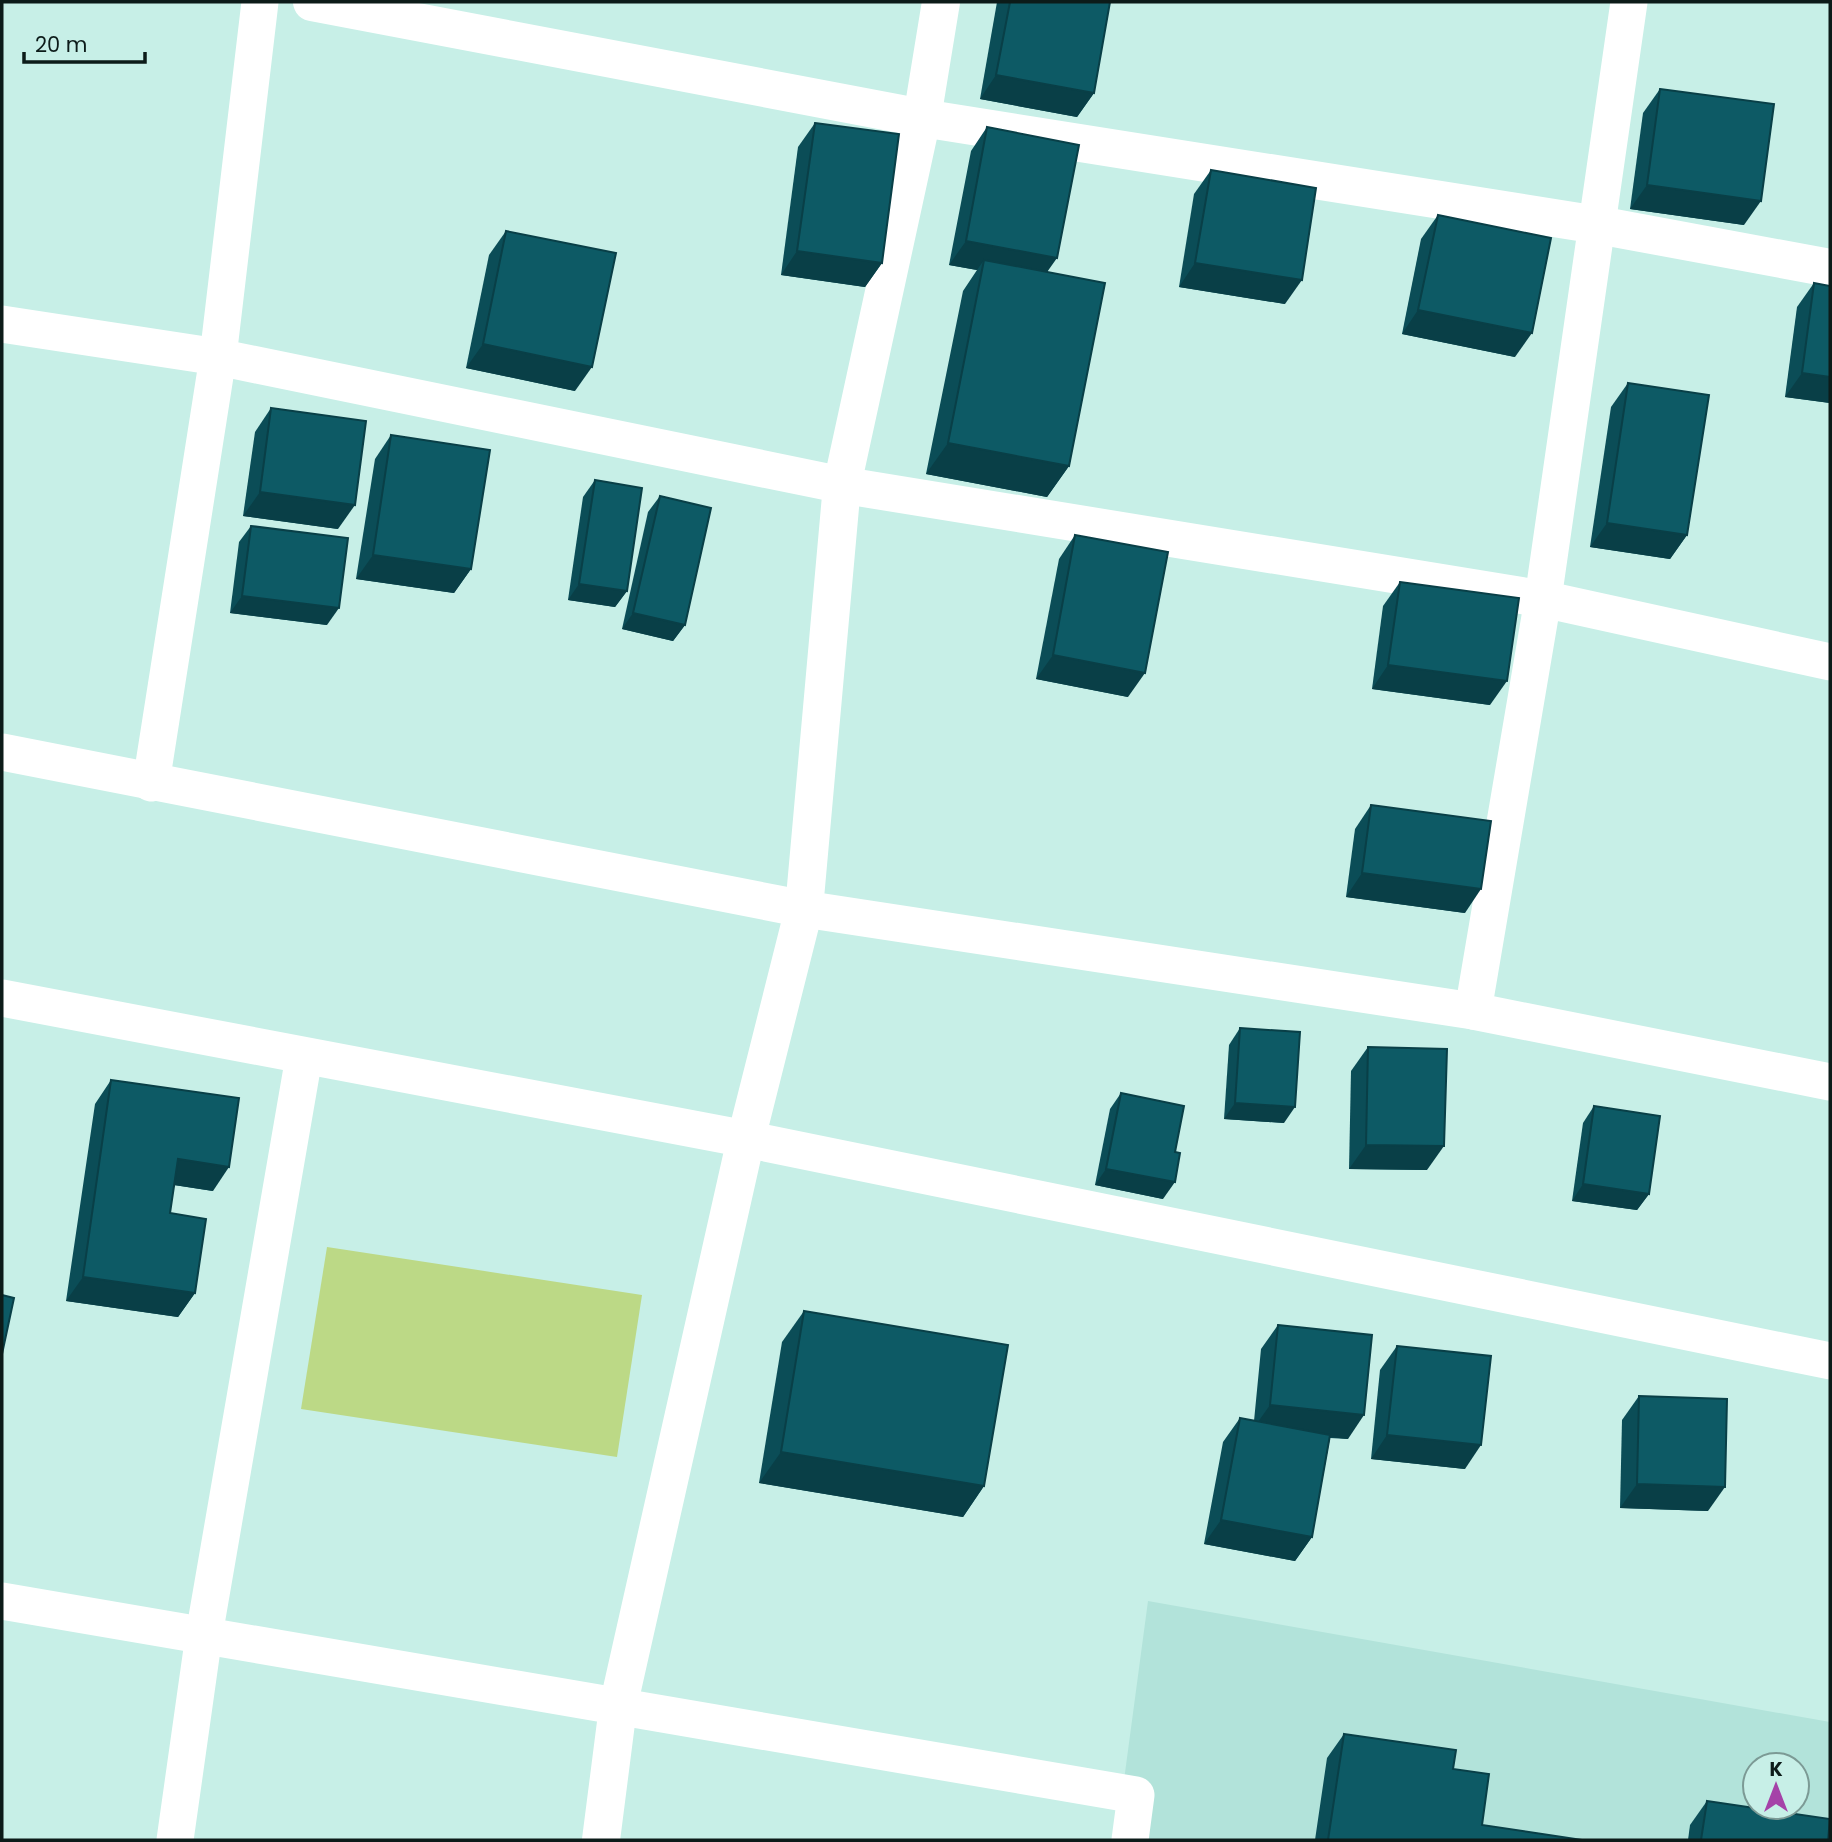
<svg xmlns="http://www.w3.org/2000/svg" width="1832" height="1842" font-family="Poppins,sans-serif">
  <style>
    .built { fill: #b2e3da; fill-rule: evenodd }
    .green { fill: #bcd986 }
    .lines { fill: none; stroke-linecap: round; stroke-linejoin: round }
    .street { stroke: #fff; stroke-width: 37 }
    .secondary { stroke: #fff; stroke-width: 38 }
    .wall { fill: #0b4d57 }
    .shaded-wall { fill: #093f47 }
    .building { fill: #0d5a65; stroke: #093f47; stroke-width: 2 }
  </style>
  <rect width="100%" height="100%" fill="#c7efe7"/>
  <path class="built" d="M1148 1601 1830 1722V1840H1116ZM1755 1765H1797V1807H1755Z"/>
  <path class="green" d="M327 1247 642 1295 617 1457 301 1409Z"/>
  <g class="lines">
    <g class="street">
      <path d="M2 324 218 357 842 485 1543 599 1830 662"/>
      <path d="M2 752 804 909 1473 1011 1830 1082"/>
      <path d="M151 783 218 357 260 2"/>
      <path d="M2 998 746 1139 1830 1361"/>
      <path d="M1473 1011 1543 599 1629 2"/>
      <path d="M2 1601 1136 1795 1130 1840"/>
      <path d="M175 1840 204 1635 304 1057"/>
    </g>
    <g class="secondary">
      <path d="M312 2 922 118 1598 225 1830 268"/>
      <path d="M601 1840 618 1707 746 1139 804 909 842 485 922 118 941 2"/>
    </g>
  </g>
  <g class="wall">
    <path d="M997 2H1110L1094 93 1077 117 980 99Z"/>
    <path d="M1660 89 1744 225 1630 209 1643 113Z"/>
    <path d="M815 123 882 263 865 287 781 275 798 147Z"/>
    <path d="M987 127 1048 272 1069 466 1047 497 926 474 963 291 977 270 949 265 971 151Z"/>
    <path d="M1211 170 1285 304 1179 287 1194 194Z"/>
    <path d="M1438 215 1515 357 1402 334 1421 239Z"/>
    <path d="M506 231 575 391 466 368 489 255Z"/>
    <path d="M1814 283 1830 286V403L1785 397 1797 307Z"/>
    <path d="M1628 383 1687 535 1670 559 1590 547 1611 407Z"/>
    <path d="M271 408 338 529 243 516 255 432Z"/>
    <path d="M391 435 471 569 454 593 356 579 375 459Z"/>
    <path d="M595 480 627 591 615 607 568 600 583 497Z"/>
    <path d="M660 496 685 625 673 641 622 629 648 512Z"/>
    <path d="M251 526 327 625 230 613 239 542Z"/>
    <path d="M1075 535 1128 697 1036 679 1059 559Z"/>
    <path d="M1400 582 1490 705 1372 689 1383 606Z"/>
    <path d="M1371 805 1465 913 1346 897 1355 829Z"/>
    <path d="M1240 1028 1284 1123 1224 1119 1229 1045Z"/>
    <path d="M1368 1047 1427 1170 1349 1169 1351 1071Z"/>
    <path d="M111 1080 213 1191 174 1185 170 1213 195 1293 178 1317 66 1301 95 1104Z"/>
    <path d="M1121 1093 1163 1199 1095 1185 1110 1109Z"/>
    <path d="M1594 1106 1649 1194 1637 1210 1572 1201 1583 1123Z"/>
    <path d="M804 1311 984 1486 963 1517 759 1483 782 1342Z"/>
    <path d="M1278 1325 1348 1439 1330 1438 1312 1537 1295 1561 1204 1544 1223 1442 1240 1418 1254 1421 1261 1349Z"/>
    <path d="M1397 1346 1465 1469 1371 1459 1380 1370Z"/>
    <path d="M1639 1396 1708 1511 1620 1508 1622 1420Z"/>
    <path d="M1344 1734 1453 1769 1482 1825 1582 1840H1315L1327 1758Z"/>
    <path d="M1707 1801 1828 1840H1688L1690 1825Z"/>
  </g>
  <g class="shaded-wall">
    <path d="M996 75 1094 93 1077 117 980 99Z"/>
    <path d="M1647 185 1761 201 1744 225 1630 209Z"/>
    <path d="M966 241 1057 258 1040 282 984 260 977 270 949 265Z"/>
    <path d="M797 251 882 263 865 287 781 275Z"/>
    <path d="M1195 263 1302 280 1285 304 1179 287Z"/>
    <path d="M1418 310 1532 333 1515 357 1402 334Z"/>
    <path d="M483 344 592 367 575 391 466 368Z"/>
    <path d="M1802 373 1830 377V403L1785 397Z"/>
    <path d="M948 443 1069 466 1047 497 926 474Z"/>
    <path d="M260 492 355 505 338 529 243 516Z"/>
    <path d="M1607 523 1687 535 1670 559 1590 547Z"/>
    <path d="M373 555 471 569 454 593 356 579Z"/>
    <path d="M579 584 627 591 615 607 568 600Z"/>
    <path d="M242 596 339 608 327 625 230 613Z"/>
    <path d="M633 613 685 625 673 641 622 629Z"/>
    <path d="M1053 655 1145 673 1128 697 1036 679Z"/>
    <path d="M1388 665 1507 681 1490 705 1372 689Z"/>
    <path d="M1362 873 1481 889 1465 913 1346 897Z"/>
    <path d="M1235 1103 1295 1107 1284 1123 1224 1119Z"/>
    <path d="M1366 1145 1444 1146 1427 1170 1349 1169Z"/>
    <path d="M178 1159 229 1167 213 1191 161 1183Z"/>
    <path d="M1106 1169 1175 1182 1163 1199 1095 1185Z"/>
    <path d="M1583 1184 1649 1194 1637 1210 1572 1201Z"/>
    <path d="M83 1277 195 1293 178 1317 66 1301Z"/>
    <path d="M1270 1405 1364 1415 1348 1439 1253 1429Z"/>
    <path d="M1387 1435 1481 1445 1465 1469 1371 1459Z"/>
    <path d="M781 1452 984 1486 963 1517 759 1483Z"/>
    <path d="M1637 1484 1725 1487 1708 1511 1620 1508Z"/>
    <path d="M1221 1520 1312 1537 1295 1561 1204 1544Z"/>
  </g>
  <g class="building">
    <path d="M1010 2H1110L1094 93 996 75Z"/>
    <path d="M1660 89 1774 104 1761 201 1647 185Z"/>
    <path d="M815 123 899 134 882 263 797 251Z"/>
    <path d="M987 127 1079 145 1057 258 966 241Z"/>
    <path d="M1211 170 1316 188 1302 280 1195 263Z"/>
    <path d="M1438 215 1551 238 1532 333 1418 310Z"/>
    <path d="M506 231 616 253 592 367 483 344Z"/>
    <path d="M984 260 1105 283 1069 466 948 443Z"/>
    <path d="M1814 283 1830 286V377L1802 373Z"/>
    <path d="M1628 383 1709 395 1687 535 1607 523Z"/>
    <path d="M271 408 366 421 355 505 260 492Z"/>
    <path d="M391 435 490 450 471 569 373 555Z"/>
    <path d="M595 480 642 488 627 591 579 584Z"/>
    <path d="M660 496 711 508 685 625 633 613Z"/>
    <path d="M251 526 348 538 339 608 242 596Z"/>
    <path d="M1075 535 1168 552 1145 673 1053 655Z"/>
    <path d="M1400 582 1519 598 1507 681 1388 665Z"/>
    <path d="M1371 805 1491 821 1481 889 1362 873Z"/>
    <path d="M1240 1028 1300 1032 1295 1107 1235 1103Z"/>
    <path d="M1368 1047 1447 1049 1444 1146 1366 1145Z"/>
    <path d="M111 1080 239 1098 229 1167 178 1159 170 1213 206 1219 195 1293 83 1277Z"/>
    <path d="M1121 1093 1184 1106 1175 1152 1180 1153 1175 1182 1106 1169Z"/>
    <path d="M1594 1106 1660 1116 1649 1194 1583 1184Z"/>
    <path d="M2 1295 14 1298 2 1354Z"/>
    <path d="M804 1311 1008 1345 984 1486 781 1452Z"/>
    <path d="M1278 1325 1372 1335 1364 1415 1270 1405Z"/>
    <path d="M1397 1346 1491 1356 1481 1445 1387 1435Z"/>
    <path d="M1639 1396 1727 1399 1725 1487 1637 1484Z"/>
    <path d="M1240 1418 1330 1435 1312 1537 1221 1520Z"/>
    <path d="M1344 1734 1456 1750 1453 1769 1489 1774 1482 1825 1582 1840H1328Z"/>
    <path d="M1707 1801 1830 1819 1828 1840H1701Z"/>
  </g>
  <rect width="1832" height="1842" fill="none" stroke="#0c1b19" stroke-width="7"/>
  <g transform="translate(1776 1786)"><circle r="33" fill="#c7efe7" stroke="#7c9a95" stroke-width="2"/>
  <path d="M0-5L12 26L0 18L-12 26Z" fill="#a542a8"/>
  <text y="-10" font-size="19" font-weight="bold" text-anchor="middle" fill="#0c1b19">K</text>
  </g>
  <path d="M24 52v10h121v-10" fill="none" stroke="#0c1b19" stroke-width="3.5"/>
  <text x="35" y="52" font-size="21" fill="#0c1b19" stroke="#c7efe7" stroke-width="5" paint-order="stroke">20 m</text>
</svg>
